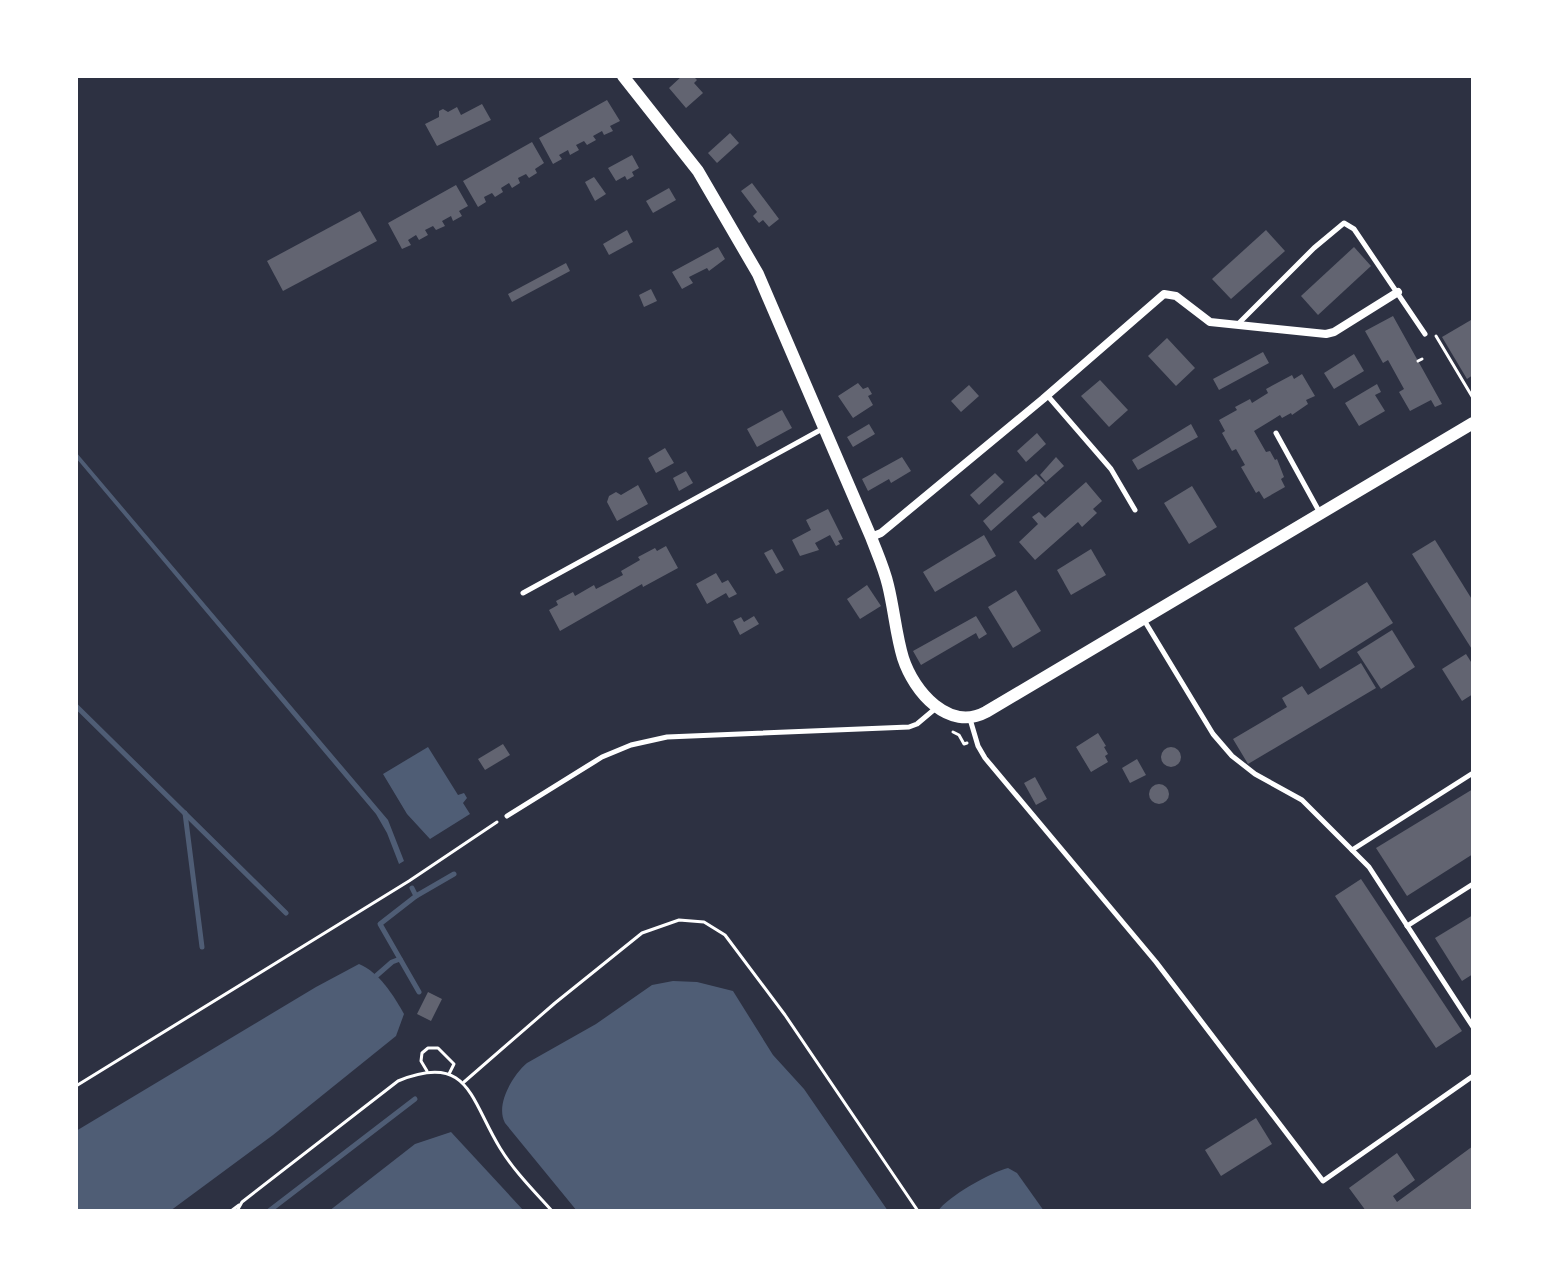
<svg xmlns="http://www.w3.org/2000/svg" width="1549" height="1287" font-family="Figtree,sans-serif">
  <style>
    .water { fill: #4f5d75 }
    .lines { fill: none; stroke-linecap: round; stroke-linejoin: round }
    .stream { stroke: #4f5d75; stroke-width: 5 }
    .building { fill: #626471 }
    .path { stroke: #fff; stroke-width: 3 }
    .service { stroke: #fff; stroke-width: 5 }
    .minor { stroke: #fff; stroke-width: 8 }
    .tertiary { stroke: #fff; stroke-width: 12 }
  </style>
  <rect width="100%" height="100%" fill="#2d3142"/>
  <g class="water">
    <path d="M76 452 388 820 404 861 399 864 387 833 376 814 76 458Z"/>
    <path d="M428 747 458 795 464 793 467 798 463 803 470 814 430 839 407 814 383 774Z"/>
    <path d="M359 964C379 972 394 996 404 1014L396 1036 273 1135 170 1211H76V1131L316 987Z"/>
    <path d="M673 981 697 982 733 991 773 1055 804 1089 888 1211H577L505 1123C495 1104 513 1075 527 1063L596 1024 652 985Z"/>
    <path d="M451 1132 524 1211H329L415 1144Z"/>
    <path d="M1008 1168 1017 1173 1044 1211H938C947 1197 991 1172 1008 1168Z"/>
  </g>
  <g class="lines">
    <g class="stream">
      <path d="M76 706 286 913"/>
      <path d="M185 813 202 947"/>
      <path d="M412 888 416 896"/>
      <path d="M376 976 392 962 400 959"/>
      <path d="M419 992 380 924 416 896 454 874"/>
      <path d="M269 1211 415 1099"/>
    </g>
  </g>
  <g class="building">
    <path d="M682 76H693L697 80 694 83 703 93 686 108 669 88Z"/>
    <path d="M607 100 620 121 610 126 613 131 604 135 602 131 593 136 596 140 587 145 584 141 576 145 579 150 570 155 568 150 559 155 562 159 553 164 539 138Z"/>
    <path d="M482 104 491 120 437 146 425 124 439 117V111L443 109 448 112 457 107 461 115Z"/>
    <path d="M730 133 739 143 717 163 708 153Z"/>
    <path d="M532 142 544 163 535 169 537 173 529 178 526 174 518 178 520 183 512 188 509 183 501 188 503 192 495 197 492 193 484 197 486 202 478 207 463 181Z"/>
    <path d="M632 155 639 168 632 172 634 176 627 180 625 176 616 181 608 168Z"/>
    <path d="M594 177 606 194 595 201 585 182Z"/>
    <path d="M752 183 779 219 769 227 763 220 759 223 753 216 757 212 741 191Z"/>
    <path d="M456 185 468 206 459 211 462 216 453 221 451 216 442 221 445 226 436 230 433 226 425 230 428 235 419 240 416 235 408 240 411 245 402 249 388 223Z"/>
    <path d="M669 188 676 200 653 213 646 201Z"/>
    <path d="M360 211 377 241 283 291 267 261Z"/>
    <path d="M627 230 633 242 609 255 603 244Z"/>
    <path d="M1266 230 1285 251 1231 299 1212 279Z"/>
    <path d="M718 247 725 259 709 271 707 268 689 277 693 283 682 289 672 272Z"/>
    <path d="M1354 247 1371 266 1318 315 1301 296Z"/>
    <path d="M566 263 570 271 512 302 508 294Z"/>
    <path d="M651 289 657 301 644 307 639 295Z"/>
    <path d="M1393 316 1442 404 1435 407 1431 400 1410 411 1399 392 1404 389 1388 360 1383 363 1365 331Z"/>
    <path d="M1471 320 1473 375 1467 379 1442 337Z"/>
    <path d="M1167 338 1195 368 1176 386 1148 356Z"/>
    <path d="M1263 352 1269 363 1219 390 1213 379Z"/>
    <path d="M1354 354 1364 371 1334 389 1324 373Z"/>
    <path d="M1302 374 1315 396 1306 400 1308 404 1292 415 1291 413 1282 418 1280 415 1254 431 1266 452 1270 451 1275 460 1277 459 1284 477 1281 479 1285 487 1264 499 1259 491 1256 493 1241 467 1245 465 1236 449 1232 451 1222 433 1225 431 1219 420 1237 410 1235 407 1250 399 1252 403 1268 393 1266 389 1292 375 1294 379Z"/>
    <path d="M1100 380 1128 410 1109 427 1081 396Z"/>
    <path d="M858 383 863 389 868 387 872 394 868 396 873 405 853 418 838 396Z"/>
    <path d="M1377 384 1381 392 1375 395 1385 411 1359 426 1345 403Z"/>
    <path d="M969 385 979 396 961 412 951 401Z"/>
    <path d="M782 410 792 428 757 447 747 429Z"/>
    <path d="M869 424 875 434 853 447 847 437Z"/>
    <path d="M1191 424 1198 437 1138 470 1132 460Z"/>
    <path d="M1037 433 1046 444 1026 462 1017 451Z"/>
    <path d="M665 448 674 463 656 473 648 458Z"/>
    <path d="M902 457 911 471 891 483 889 479 868 491 862 479Z"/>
    <path d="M1056 457 1064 466 1046 482 1040 475Z"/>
    <path d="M686 471 693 483 679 491 673 478Z"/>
    <path d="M995 473 1004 482 979 505 970 495Z"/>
    <path d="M1036 474 1045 483 991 531 983 521Z"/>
    <path d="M1086 482 1102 501 1093 509 1097 513 1082 527 1078 522 1035 560 1019 542 1038 524 1032 517 1039 512 1045 518Z"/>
    <path d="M638 485 648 504 617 521 607 502 609 496 616 492 621 495Z"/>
    <path d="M1192 486 1217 527 1189 544 1164 503Z"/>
    <path d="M828 509 843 539 838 541 840 544 836 546 830 535 815 543 819 550 800 556 792 540 811 530 806 520Z"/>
    <path d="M984 535 996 556 935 592 923 572Z"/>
    <path d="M1435 540 1473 601V651L1412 554Z"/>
    <path d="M666 546 678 568 643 587 642 584 560 631 549 610 558 605 556 601 573 592 575 596 594 585 596 589 623 575 621 571 640 560 638 557 655 548 657 551Z"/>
    <path d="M772 549 784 570 776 574 764 553Z"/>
    <path d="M1091 549 1106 575 1071 595 1057 570Z"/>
    <path d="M716 573 722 583 728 580 737 594 729 598 726 593 707 604 696 584Z"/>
    <path d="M1367 582 1393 623 1320 669 1294 628Z"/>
    <path d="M867 585 881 606 860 619 847 599Z"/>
    <path d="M1016 590 1041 631 1013 648 988 607Z"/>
    <path d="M754 616 759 624 740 635 733 621 741 617 744 622Z"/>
    <path d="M976 616 987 634 979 639 976 633 921 665 913 651Z"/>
    <path d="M1392 630 1415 667 1381 689 1357 652Z"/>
    <path d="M1466 654 1473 665V694L1462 701 1442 669Z"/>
    <path d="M1361 663 1376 688 1248 764 1233 739 1287 707 1282 698 1302 686 1308 695Z"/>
    <path d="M1098 733 1106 746 1104 747 1108 754 1105 756 1108 762 1091 772 1076 747Z"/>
    <path d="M503 744 510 755 485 770 478 759Z"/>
    <circle cx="1171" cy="757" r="10"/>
    <path d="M1137 759 1146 775 1130 783 1122 768Z"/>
    <path d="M1035 777 1047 799 1036 805 1024 783Z"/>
    <circle cx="1159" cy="794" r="10"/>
    <path d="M1473 789V854L1407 896 1376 848Z"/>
    <path d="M1361 879 1462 1031 1436 1048 1335 896Z"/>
    <path d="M1473 915V974L1462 981 1435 938Z"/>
    <path d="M428 992 442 999 431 1021 417 1014Z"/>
    <path d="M1256 1118 1272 1144 1221 1176 1205 1150Z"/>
    <path d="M1473 1146V1211H1366L1349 1188 1397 1153 1415 1180 1393 1196 1397 1202Z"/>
  </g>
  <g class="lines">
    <g class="path">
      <path d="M1436 336 1473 398"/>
      <path d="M1418 361 1422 359"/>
      <path d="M953 732 959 735 964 744 967 743"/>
      <path d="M427 1071 421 1061 422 1053 428 1048H438L454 1064 449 1074"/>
      <path d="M464 1082 555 1003 642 933 679 920 704 922 725 935 785 1015 918 1211"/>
      <path d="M76 1086 409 881 497 822"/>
      <path d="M231 1211 239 1205"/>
      <path d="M237 1211 242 1202 398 1081C469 1052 470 1099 500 1148 514 1171 534 1191 552 1211"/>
    </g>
    <g class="service">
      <path d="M1239 323 1314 248 1344 223 1354 229 1425 334"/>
      <path d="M1047 395 1111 469 1135 510"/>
      <path d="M1276 433 1320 513"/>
      <path d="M523 593 824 428"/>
      <path d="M1144 620 1213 734 1232 756 1255 774 1302 800 1369 867 1473 1027"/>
      <path d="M970 719 978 746 985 758 1156 962 1323 1181 1473 1076"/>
      <path d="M507 816 602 757 631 745 667 737 909 727 917 724 936 708"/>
      <path d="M1352 850 1473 773"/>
      <path d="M1407 926 1473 884"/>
    </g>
    <path class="minor" d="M871 537 881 533 1043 399 1164 294 1176 296 1210 322 1326 334 1334 332 1398 292"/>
    <path class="tertiary" d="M623 76 698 171 758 274 871 537C877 553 884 568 888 585 894 609 896 635 903 658 914 692 949 732 986 712L1473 423"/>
  </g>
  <rect width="1549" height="1287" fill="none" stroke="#ffffff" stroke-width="156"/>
</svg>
